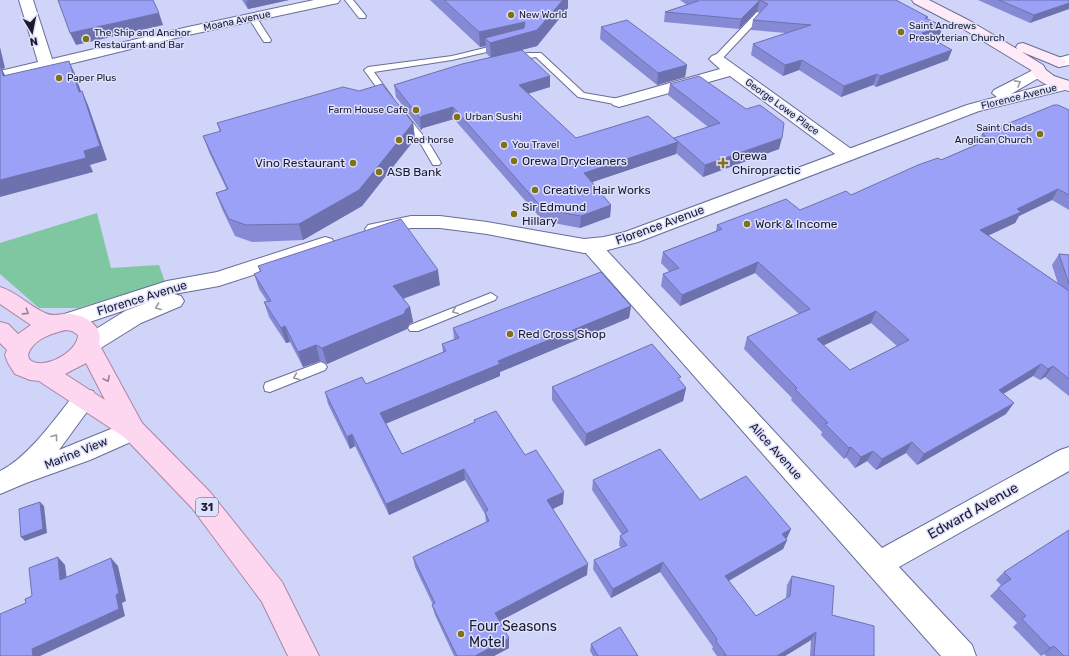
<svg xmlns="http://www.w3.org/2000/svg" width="1069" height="656" font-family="Rubik,sans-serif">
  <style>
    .green { fill: #7fc7a1 }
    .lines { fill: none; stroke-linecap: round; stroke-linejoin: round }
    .service-casing { stroke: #696d96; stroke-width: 2 }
    .minor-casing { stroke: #696d96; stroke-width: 2 }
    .tertiary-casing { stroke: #696d96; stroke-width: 2 }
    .secondary-casing { stroke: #696d96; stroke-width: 2 }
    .primary-casing { stroke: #ac84a4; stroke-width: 2 }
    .service { fill: #fff; fill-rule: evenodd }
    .minor { fill: #fff; fill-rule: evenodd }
    .tertiary { fill: #fff; fill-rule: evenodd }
    .secondary { fill: #feebf7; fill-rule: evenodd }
    .primary { fill: #fdd7ef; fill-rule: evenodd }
    .wall { fill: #868ad5; fill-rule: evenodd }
    .shaded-wall { fill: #6d71ae }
    .building { fill: #9ca1f8; stroke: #6d71ae; fill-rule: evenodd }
    .oneway { stroke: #9898a0 }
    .oneway2 { stroke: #978297 }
    .poi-dot { fill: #807212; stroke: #dee1fd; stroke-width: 1.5 }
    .labels { text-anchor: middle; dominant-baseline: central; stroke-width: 3; stroke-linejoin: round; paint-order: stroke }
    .far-poi-label { font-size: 10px; fill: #1a1b2c; stroke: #dee1fd; text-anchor: start }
    .far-street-label { font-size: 10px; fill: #1a1b2c; stroke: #dee1fd }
    .shield { fill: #dee1fd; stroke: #55566b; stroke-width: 1 }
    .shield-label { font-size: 11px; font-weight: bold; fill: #1a1b2c }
    .poi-label { font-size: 12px; fill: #1a1b2c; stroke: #dee1fd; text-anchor: start }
    .street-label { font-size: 12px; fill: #1a1b2c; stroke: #dee1fd }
    .near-street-label { font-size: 14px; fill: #1a1b2c; stroke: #dee1fd }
    .near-poi-label { font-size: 14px; fill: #1a1b2c; stroke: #dee1fd; text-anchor: start }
  </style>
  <rect width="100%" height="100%" fill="#cfd4f8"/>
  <path class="green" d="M97 213 111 268 159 265 165 282 78 308H39L0 274V243Z"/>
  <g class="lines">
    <defs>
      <g id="service">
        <path d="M345 0H353L366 16 365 18H359Z"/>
        <path d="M757 12 764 14 720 61H714V57Z"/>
        <path d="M249 15H255L271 40 270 42H264L248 17Z"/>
        <path d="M501 44H504V48L452 60 374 72 392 97 388 100 385 99 364 70 368 67 452 56Z"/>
        <path d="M528 53H541L584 93 619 99 623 102 619 105 578 97 536 57 511 61 507 59Z"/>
        <path d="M403 113 406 114 429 143 441 163 439 165H433L422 146 398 116Z"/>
        <path d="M491 293 497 297 495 300 418 331H410L408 328 410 325Z"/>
        <path d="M321 362 325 364 327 367 325 370 270 392 265 391 264 387 265 383Z"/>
      </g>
      <g id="minor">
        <path d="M19 0H33L52 59 188 27 314 0H340L338 3 333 4 188 35 0 81V71L38 62Z"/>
        <path d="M717 54 722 56 854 151 857 155 854 159 848 160 842 159 730 76 619 107 613 105 611 102 613 99 720 69 709 59 712 56Z"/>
        <path d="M591 239 598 241 882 548 1060 450 1069 447V471L899 567 972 645 976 656H941L584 251 581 246 584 241Z"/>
        <path d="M85 389 93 391 97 398 59 450 133 420 142 423 145 430 142 437 90 460 26 483 0 494V471C28 458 57 416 77 391Z"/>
      </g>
      <g id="tertiary">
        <path d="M1069 55V65L1059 67 1054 65 1051 62 1054 59Z"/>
        <path d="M1039 67 1044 69 1047 72 1044 75 1011 94 1064 80 1069 81V89L979 111 638 242 604 251 584 253 487 234 440 228H411L375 235 368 233 365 229 368 225 411 216H440L487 222 584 239 604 237 625 232 967 105 997 97 992 93 994 90Z"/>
        <path d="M325 237 332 239 335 244 332 249 219 286 174 294 181 296 184 301 181 306 141 323 96 351 88 353 80 351 77 345 80 339 125 311 149 302 66 330 58 328 55 322 58 316 167 281 217 272Z"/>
      </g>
      <path id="secondary" d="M912 0H929L970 21 1017 49 1016 47 1018 44 1023 43 1064 59 1067 62 1064 65 1059 67 1022 52 1043 65 1046 70 1054 76 1069 81V91C1056 88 1036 84 1031 70L960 27 914 3Z"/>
      <path id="primary" d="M0 287C17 292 29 306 45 313 53 317 58 314 66 314 82 313 105 325 99 344L142 423 210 492 282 582 319 656H288L262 602 192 508 124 437 39 381 30 380 15 374 8 363 5 355 7 350 0 343V322L8 324 18 334 31 325 0 304ZM66 330 72 331 78 335C78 352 42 372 29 359L28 355C32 340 52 333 66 330ZM86 363 105 400 65 374Z"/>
    </defs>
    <use href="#service" class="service-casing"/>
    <use href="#minor" class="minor-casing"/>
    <use href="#tertiary" class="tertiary-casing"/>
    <use href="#secondary" class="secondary-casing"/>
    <use href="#primary" class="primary-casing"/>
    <use href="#service" class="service"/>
    <use href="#minor" class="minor"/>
    <use href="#tertiary" class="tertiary"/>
    <use href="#secondary" class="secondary"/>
    <use href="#primary" class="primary"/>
  </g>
  <g class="wall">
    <path d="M242 0H289L248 9Z"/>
    <path d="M430 0H568V8L537 46 500 55 550 76V87L528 94 576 138H674L708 127 668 95 670 84 779 149 703 177 676 153V154L592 182 611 205 610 217 580 228 543 221 454 119 423 128 421 130 396 97 394 85 491 58 486 53V46L480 47Z"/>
    <path d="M680 0H896L927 19 943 26 939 37 932 39 948 60 876 87 873 85 841 97 799 70 783 76 751 55 753 44 786 33 751 30 753 20 760 12 757 11 739 29 664 22 665 12 687 5Z"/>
    <path d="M978 0H1069L1030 23Z"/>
    <path d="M601 27 687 65 685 77 657 85 600 39Z"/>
    <path d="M1069 110V210L1052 200 1019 216 1015 223 988 235 1058 284 1052 265 1059 254 1069 255V396L1045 377 1040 380 1033 376 1003 394 1006 414 917 465 906 453 876 470 867 461 855 468 846 457 844 459 821 435 822 432 791 400 792 398 744 349 747 337 799 314 755 273 680 306 661 286 663 274 670 272 661 263 663 252 716 231 717 225 800 210 851 195 941 160 977 144 982 134ZM871 323 897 346 850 370 823 345Z"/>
    <path d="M217 123H413L415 139 362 206 303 240 252 242 235 236 222 209 216 193 227 190 209 152 203 136 220 132Z"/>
    <path d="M258 266 440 285 403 299 410 307 413 322 409 324 407 329 327 364 320 361 303 367 290 342 286 343 269 317 264 302 267 301 259 289 254 274 260 272Z"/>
    <path d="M631 306 629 318 500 372V376L386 423 402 454 474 423V420L525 455 563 504 552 509 587 575 500 621 509 648 494 656H454L435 615 432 605H433L415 567 413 557 486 522 485 514 465 480 389 515 355 446 350 449 328 404 325 392 366 384 443 352 442 344 454 339 453 328Z"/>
    <path d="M552 387 686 388 683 401 585 446 552 400Z"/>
    <path d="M593 480 700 500 791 529 786 539 787 540 783 549 729 581 756 616 786 598 787 585 792 576 874 656H810L811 640 785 656H717L712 649 713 647 660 572 611 598 593 569 594 560 621 548 619 545 620 536 622 535 592 490Z"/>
    <path d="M1069 530V656H1046L1044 654 1041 656 1013 627 1017 623 990 596 1001 585 996 580 1004 572Z"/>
    <path d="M591 644 638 656H593L590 651Z"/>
  </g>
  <g class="shaded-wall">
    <path d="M249 0H289L248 9 246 1Z"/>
    <path d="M563 0H568V8L537 46 491 58 490 43 485 38 486 46 480 47 479 32Z"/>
    <path d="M760 0 757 11 739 29 741 19Z"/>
    <path d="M1069 3V9L1030 23 1034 15Z"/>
    <path d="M159 13 163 25 76 45 70 33Z"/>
    <path d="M943 26 939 37 918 44 922 33Z"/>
    <path d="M0 47 5 68 2 69 8 81 3 76 0 70Z"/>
    <path d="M952 50 948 60 876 87 880 76Z"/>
    <path d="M802 60 799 70 783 76 785 65Z"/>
    <path d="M69 61 75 74 86 106 79 92Z"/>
    <path d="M687 65 685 77 657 85 658 73Z"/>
    <path d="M877 74 873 85 841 97 844 86Z"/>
    <path d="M550 76V87L519 96V85Z"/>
    <path d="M82 91 88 105 107 160 90 165 93 172 0 197V180L84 151Z"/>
    <path d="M453 107 454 119 423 128 421 130 420 118 422 116Z"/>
    <path d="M413 123 415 139 362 206 303 240 299 224Z"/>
    <path d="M782 138 779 149 703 177 705 165Z"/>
    <path d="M678 142 676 154 584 185V173Z"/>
    <path d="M1058 189 1052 200 1019 216 1015 223 975 242 980 230 1017 209Z"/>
    <path d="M611 205 610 217 580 228 581 216Z"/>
    <path d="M758 262 755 273 680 306 682 295Z"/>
    <path d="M438 270 440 285 396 301 393 286Z"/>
    <path d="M631 306 629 318 500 372V376L383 425 380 413 498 361Z"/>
    <path d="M410 307 413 322 409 324 407 329 327 364 322 348Z"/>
    <path d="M876 311 871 323 812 351 817 339Z"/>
    <path d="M285 326 290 342 286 343 281 328Z"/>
    <path d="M316 345 320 361 303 367 298 352Z"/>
    <path d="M1041 364 1033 376 991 401 999 390Z"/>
    <path d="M1053 366 1045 377 1040 380 1048 369Z"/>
    <path d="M686 388 683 401 585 446 586 434Z"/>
    <path d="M1014 403 1006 414 917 465 924 454Z"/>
    <path d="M352 434 355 446 350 449 347 437Z"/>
    <path d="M912 442 906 453 876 470 882 459Z"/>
    <path d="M851 447 846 457 844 459 849 448Z"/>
    <path d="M873 451 867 461 855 468 861 457Z"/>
    <path d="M464 469 465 480 389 515 386 504Z"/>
    <path d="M564 492 563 504 547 512V500Z"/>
    <path d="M40 502 44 506 47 533 25 541 21 537Z"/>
    <path d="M791 529 787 538 778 543 782 534Z"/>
    <path d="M787 540 783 549 721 585 725 576Z"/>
    <path d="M58 557 65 565 68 588 60 580Z"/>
    <path d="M111 558 118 566 126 601 122 603 125 616 40 656H33L32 649 116 595Z"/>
    <path d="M663 562 660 572 611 598 613 589Z"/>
    <path d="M588 564 587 575 496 623 495 613Z"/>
    <path d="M816 632 811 640 785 656H777Z"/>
    <path d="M509 638V648L494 656H475Z"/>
    <path d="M1054 646 1044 654 1041 656 1050 648Z"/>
  </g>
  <g class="building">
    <path d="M58 0H153L159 13 70 33Z"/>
    <path d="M444 0H563L537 30 490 43 485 38 524 28 525 22 479 32Z"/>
    <path d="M697 0H896L928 17 925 18 943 26 922 33 952 50 880 76 877 74 844 86 802 60 785 65 753 44 811 25 753 20 768 4 760 0 741 19 665 12 698 1Z"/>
    <path d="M999 0H1069V3L1034 15Z"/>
    <path d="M627 20 687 65 658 73 601 27Z"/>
    <path d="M522 50 550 76 519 85 576 138 648 116 678 142 584 173 611 205 581 216 543 209 453 107 422 116 420 118 394 85 462 64Z"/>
    <path d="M69 61 79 92 82 91 100 146 84 151 86 158 0 180V67H1L3 76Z"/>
    <path d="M699 76 746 109 760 105 784 123 782 138 705 165 674 138 720 123 670 84Z"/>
    <path d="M382 84 413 123 359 190 299 224 246 225 229 219 216 193 228 189 203 136 221 131 217 123 343 87 359 91Z"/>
    <path d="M1054 105H1058L1069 110V195L1058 189 1017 209 1021 212 980 230 1069 291V379L1053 366 1048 369 1041 364 999 390 1014 403 924 454 912 442 882 459 873 451 861 457 851 447 849 448 825 424 828 423 795 389 797 388 747 337 810 309 758 262 682 295 663 274 679 268 663 252 722 229 717 225 786 199 800 210 846 191 851 195 918 165 938 158 941 160 990 139 982 134ZM876 311 909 340 850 370 817 339Z"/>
    <path d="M401 219 438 270 393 286 410 307 406 309 404 314 322 348 316 345 298 352 285 326 281 328 264 302 271 301 254 274 261 271 258 266Z"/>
    <path d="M1059 254 1069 255V284Z"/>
    <path d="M601 272 631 306 498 361 500 364 380 413 402 454 475 422 474 420 496 411 525 455 536 450 564 492 547 500 588 564 495 613 509 638 475 656H457L432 605 435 603 413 557 489 521 485 512 488 510 464 469 386 504 352 434 347 437 325 392 362 377 366 384 446 351 442 344 459 338 453 328Z"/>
    <path d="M652 344 681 377 678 378 686 388 586 434 552 387Z"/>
    <path d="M660 449 700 500 746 476 791 529 782 534 787 540 725 576 756 616 790 596 792 576 834 586 832 615 874 626V656H814L816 632 777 656H724L726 655 716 641 717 639 663 562 613 589 594 560 627 545 620 536 628 531 593 480Z"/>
    <path d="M40 502 43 529 21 537 19 509Z"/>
    <path d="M1069 530V656H1064L1054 646 1050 648 1022 619 1026 616 998 588 1011 579 1004 572Z"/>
    <path d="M58 557 60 580 111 558 119 593 116 595 119 609 32 649 33 656H0V614L26 603 25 599 32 596 29 568Z"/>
    <path d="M620 627 638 656H598L591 644Z"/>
  </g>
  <defs><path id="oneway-chevron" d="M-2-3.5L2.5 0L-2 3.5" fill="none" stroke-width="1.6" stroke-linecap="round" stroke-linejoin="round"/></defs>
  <g class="oneway">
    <use href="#oneway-chevron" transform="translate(1018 83) rotate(-29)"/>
    <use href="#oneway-chevron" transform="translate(158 307) rotate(159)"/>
    <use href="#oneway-chevron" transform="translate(455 311) rotate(157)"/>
    <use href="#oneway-chevron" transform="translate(296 377) rotate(158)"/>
    <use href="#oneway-chevron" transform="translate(55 437) rotate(-53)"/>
  </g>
  <g class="oneway2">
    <use href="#oneway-chevron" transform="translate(26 312) rotate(33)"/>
    <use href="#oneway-chevron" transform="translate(107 379) rotate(63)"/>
  </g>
  <g class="poi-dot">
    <circle cx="511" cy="15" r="4"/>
    <circle cx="901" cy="32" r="4"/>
    <circle cx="86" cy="39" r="4"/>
    <circle cx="59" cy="78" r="4"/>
    <circle cx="416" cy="110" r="4"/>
    <circle cx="457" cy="117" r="4"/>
    <circle cx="1040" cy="134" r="4"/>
    <circle cx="399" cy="140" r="4"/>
    <circle cx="504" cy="145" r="4"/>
    <circle cx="514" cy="161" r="4"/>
    <circle cx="353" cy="163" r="4"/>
    <path d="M721 157h4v4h4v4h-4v4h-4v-4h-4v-4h4z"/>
    <circle cx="379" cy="172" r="4"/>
    <circle cx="535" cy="190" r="4"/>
    <circle cx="514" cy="214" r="4"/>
    <circle cx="747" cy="224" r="4"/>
    <circle cx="510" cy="334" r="4"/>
    <circle cx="461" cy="634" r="4"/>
  </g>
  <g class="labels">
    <g class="far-poi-label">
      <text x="519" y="15">New World</text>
      <text x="909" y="26">Saint Andrews<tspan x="909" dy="12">Presbyterian Church</tspan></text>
      <text x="94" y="33">The Ship and Anchor<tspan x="94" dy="12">Restaurant and Bar</tspan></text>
      <text x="67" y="78">Paper Plus</text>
      <text x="408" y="110" text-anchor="end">Farm House Cafe</text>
      <text x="465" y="117">Urban Sushi</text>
      <text x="1032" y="128" text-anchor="end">Saint Chads<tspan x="1032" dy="12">Anglican Church</tspan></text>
      <text x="407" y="140">Red horse</text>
      <text x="512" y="145">You Travel</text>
    </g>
    <g class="far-street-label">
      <text transform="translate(237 21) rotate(-12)">Moana Avenue</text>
      <text transform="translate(1019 97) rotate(-14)">Florence Avenue</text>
      <text transform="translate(782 107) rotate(36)">George Lowe Place</text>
    </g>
    <rect class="shield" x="196" y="498" width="22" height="18" rx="3"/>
    <g class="shield-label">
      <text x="207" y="507">31</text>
    </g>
    <g class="poi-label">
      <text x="732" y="156">Orewa<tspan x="732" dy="14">Chiropractic</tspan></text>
      <text x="522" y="161">Orewa Drycleaners</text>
      <text x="345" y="163" text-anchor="end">Vino Restaurant</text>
      <text x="387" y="172">ASB Bank</text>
      <text x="543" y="190">Creative Hair Works</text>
      <text x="522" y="207">Sir Edmund<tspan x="522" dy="14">Hillary</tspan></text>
      <text x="755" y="224">Work &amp; Income</text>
      <text x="518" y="334">Red Cross Shop</text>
    </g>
    <g class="street-label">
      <text transform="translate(660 225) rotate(-20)">Florence Avenue</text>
      <text transform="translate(142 298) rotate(-17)">Florence Avenue</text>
      <text transform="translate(776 451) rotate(48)">Alice Avenue</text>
      <text transform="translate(76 453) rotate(-22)">Marine View</text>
    </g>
    <g class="near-street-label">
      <text transform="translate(973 511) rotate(-29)">Edward Avenue</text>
    </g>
    <g class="near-poi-label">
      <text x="469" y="626">Four Seasons<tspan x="469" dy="16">Motel</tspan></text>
    </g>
  </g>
  <g transform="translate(32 32) rotate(170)" stroke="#dee1fd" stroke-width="3" paint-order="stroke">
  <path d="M0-3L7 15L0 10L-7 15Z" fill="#1a1b2c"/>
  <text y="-6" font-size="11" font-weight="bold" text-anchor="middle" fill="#1a1b2c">N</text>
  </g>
</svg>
